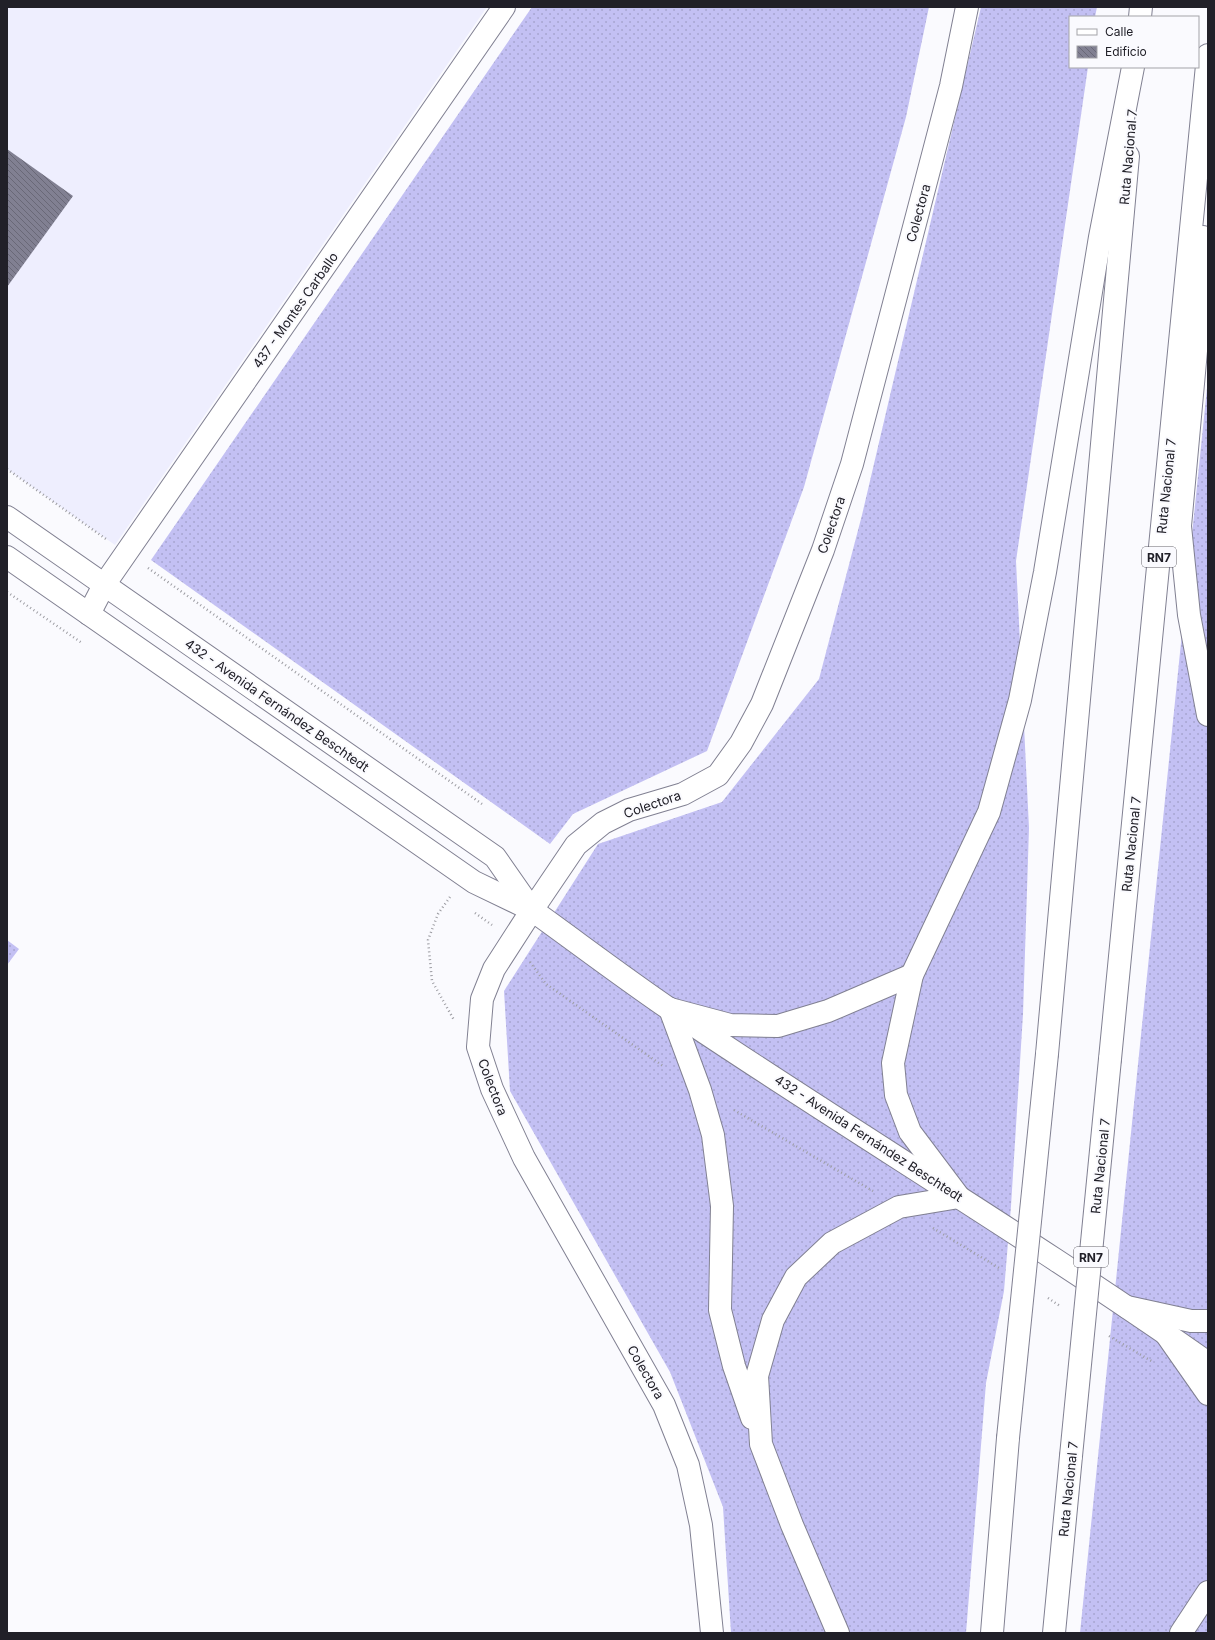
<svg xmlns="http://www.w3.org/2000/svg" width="1215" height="1640" font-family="Inter,sans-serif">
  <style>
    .built { fill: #eeeefe }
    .grass { fill: url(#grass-dots) }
    .building { fill: url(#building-back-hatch) }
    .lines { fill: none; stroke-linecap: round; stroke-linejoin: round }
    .minor-casing { stroke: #818092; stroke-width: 24 }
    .major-casing { stroke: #818092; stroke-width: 24 }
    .highway-casing { stroke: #818092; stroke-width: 24 }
    .path { stroke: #9c9ca2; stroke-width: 2.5; stroke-dasharray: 1 3; stroke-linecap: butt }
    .minor { stroke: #fff; stroke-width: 22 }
    .major { stroke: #fff; stroke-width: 22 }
    .highway { stroke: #fff; stroke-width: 22 }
    .highway-bridge-casing { stroke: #818092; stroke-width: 24; stroke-linecap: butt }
    .highway-bridge { stroke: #fff; stroke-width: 22 }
    .labels { text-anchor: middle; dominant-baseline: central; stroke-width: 4; stroke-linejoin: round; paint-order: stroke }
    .shield { fill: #fafafe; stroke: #626168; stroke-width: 1 }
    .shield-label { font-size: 12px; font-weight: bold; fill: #212028 }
    .street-label { font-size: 13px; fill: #212028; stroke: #fafafe }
  </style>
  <defs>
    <pattern id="grass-dots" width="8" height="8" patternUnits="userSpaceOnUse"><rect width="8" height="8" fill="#c3c0f3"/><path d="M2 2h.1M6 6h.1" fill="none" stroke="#a7a5d0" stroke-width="1.8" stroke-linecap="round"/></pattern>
    <pattern id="building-back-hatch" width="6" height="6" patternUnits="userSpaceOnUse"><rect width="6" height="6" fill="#818092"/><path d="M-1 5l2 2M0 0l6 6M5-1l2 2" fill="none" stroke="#696877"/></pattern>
  </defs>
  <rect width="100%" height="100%" fill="#fafafe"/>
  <path class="built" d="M7 7H487L115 545 7 469Z"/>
  <g class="grass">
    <path d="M532 7H929L906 117 804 487 707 751 573 814 550 844 151 560Z"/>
    <path d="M981 7H1097L1095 17H1070V67H1088L1016 561 1029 828 1023 1014 1011 1206 1004 1291 986 1383 966 1633H731L723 1507 670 1372 510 1091 504 991 598 844 722 802 819 679 862 515Z"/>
    <path d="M1208 378V1633H1080Z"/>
    <path d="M7 940 19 949 7 965Z"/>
  </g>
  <path class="building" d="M7 149 73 196 7 287Z"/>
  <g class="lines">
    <defs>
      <g id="minor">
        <path d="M7 517 495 857 532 910"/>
        <path d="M7 557 474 882 530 909"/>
        <path d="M89 614 104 585 504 7"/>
        <path d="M712 1633 701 1525 688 1465 664 1405 524 1158 492 1089 478 1047 482 999 494 969 532 910 576 845 603 823 629 810 683 794 718 775 741 743 762 704 823 550 852 464 951 86 967 7"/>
      </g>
      <path id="major" d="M532 910C578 943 624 978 671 1010 849 1130 1033 1240 1208 1363"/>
      <g id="highway">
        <path d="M1140 17 1141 7"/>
        <path d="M1203 237V274L1180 526 1189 615 1208 715"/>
        <path d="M670 1009 700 1090 713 1135 722 1206 720 1310 734 1366 752 1418"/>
        <path d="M670 1009 730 1025 778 1026 828 1011 912 975"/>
        <path d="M1047 1054 1128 156"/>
        <path d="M1110 1059 1208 55"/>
        <path d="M1127 1307 1191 1321H1208"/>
        <path d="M1166 1334 1208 1394"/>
        <path d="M838 1633 792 1525 761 1444 757 1376 773 1320 796 1277 832 1243 899 1207 959 1197 910 1132 896 1095 893 1063 912 975 989 812 1020 700 1045 572 1100 237 1133 67"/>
        <path d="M992 1633 1008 1438"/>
        <path d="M1054 1633 1071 1456"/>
        <path d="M1181 1633 1208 1592"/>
      </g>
    </defs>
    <use href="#minor" class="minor-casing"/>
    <use href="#major" class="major-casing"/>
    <use href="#highway" class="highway-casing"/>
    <g class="path">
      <path d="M7 469 106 539"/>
      <path d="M148 568 482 804"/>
      <path d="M7 592 82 643"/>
      <path d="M450 897 438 914 428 940 432 981 454 1020"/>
      <path d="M475 913 492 925"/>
      <path d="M530 962 546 984 663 1066"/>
      <path d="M734 1110 873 1191"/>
      <path d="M933 1228 999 1268"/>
      <path d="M1048 1298 1060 1306"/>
      <path d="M1109 1336 1153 1362"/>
    </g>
    <use href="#minor" class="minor"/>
    <use href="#major" class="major"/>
    <use href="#highway" class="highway"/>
    <defs>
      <g id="highway-bridge">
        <path d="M1008 1438 1047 1054"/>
        <path d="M1071 1456 1110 1059"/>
      </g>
    </defs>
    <use href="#highway-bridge" class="highway-bridge-casing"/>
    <use href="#highway-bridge" class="highway-bridge"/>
  </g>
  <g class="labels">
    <g class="shield">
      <rect x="1142" y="547" width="34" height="20" rx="3"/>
      <rect x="1074" y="1247" width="34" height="20" rx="3"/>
    </g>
    <g class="shield-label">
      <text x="1159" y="557">RN7</text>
      <text x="1091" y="1257">RN7</text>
    </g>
    <g class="street-label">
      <text transform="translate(1128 157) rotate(-85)">Ruta Nacional 7</text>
      <text transform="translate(918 213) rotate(-75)">Colectora</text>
      <text transform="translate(295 310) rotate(-55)">437 - Montes Carballo</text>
      <text transform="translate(1166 486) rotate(-84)">Ruta Nacional 7</text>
      <text transform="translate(831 525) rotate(-71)">Colectora</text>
      <text transform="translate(277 705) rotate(35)">432 - Avenida Fernández Beschtedt</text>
      <text transform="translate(652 804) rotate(-19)">Colectora</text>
      <text transform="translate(1131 844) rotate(-84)">Ruta Nacional 7</text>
      <text transform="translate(493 1087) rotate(69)">Colectora</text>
      <text transform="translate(869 1138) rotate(33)">432 - Avenida Fernández Beschtedt</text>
      <text transform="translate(1100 1166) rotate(-84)">Ruta Nacional 7</text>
      <text transform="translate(646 1372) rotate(60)">Colectora</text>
      <text transform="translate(1068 1489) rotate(-84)">Ruta Nacional 7</text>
    </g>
  </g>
  <rect width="1215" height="1640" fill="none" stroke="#212028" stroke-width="16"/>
  <rect x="1069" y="16" width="130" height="52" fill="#fafafe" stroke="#a3a3a8"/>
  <rect x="1077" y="29" width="20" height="6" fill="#ffffff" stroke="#a3a3a8"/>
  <text x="1105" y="36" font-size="12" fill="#212028">Calle</text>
  <rect x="1077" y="46" width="20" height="12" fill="url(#building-back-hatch)" stroke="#a3a3a8"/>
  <text x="1105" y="56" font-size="12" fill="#212028">Edificio</text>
</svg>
